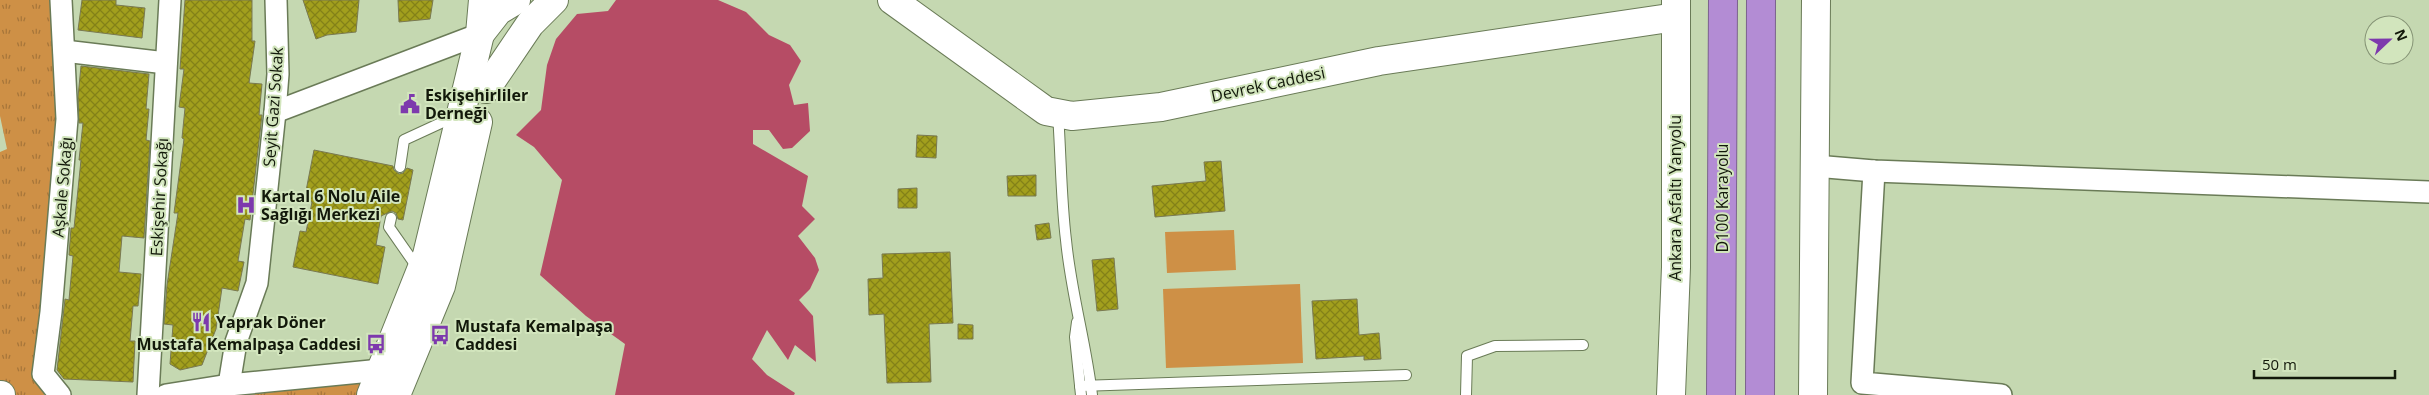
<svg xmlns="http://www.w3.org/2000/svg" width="2429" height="395" font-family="'Open Sans',sans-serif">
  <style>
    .park { fill: url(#park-tufts) }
    .pitch { fill: #ce9046 }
    .water { fill: #b64c65 }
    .building { fill: url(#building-cross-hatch); stroke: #797952 }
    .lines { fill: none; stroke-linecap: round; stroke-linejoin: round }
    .lane-casing { stroke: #6a7b57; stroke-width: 12 }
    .street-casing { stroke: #6a7b57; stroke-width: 24 }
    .secondary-casing { stroke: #6a7b57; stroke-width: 30 }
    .highway-casing { stroke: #7b638d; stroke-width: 30 }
    .lane { stroke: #fff; stroke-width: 10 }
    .street { stroke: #fff; stroke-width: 21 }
    .secondary { stroke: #fff; stroke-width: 28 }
    .highway { stroke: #b38cd4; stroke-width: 28 }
    .labels { text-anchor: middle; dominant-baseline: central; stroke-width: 4; stroke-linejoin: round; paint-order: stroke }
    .street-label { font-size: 16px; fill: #12180a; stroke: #d2e5bd }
    .poi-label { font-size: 16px; font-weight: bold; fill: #12180a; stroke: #d2e5bd; text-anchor: start }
  </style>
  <defs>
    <pattern id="park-tufts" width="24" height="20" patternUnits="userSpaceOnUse" patternTransform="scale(1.25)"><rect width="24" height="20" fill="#ce9046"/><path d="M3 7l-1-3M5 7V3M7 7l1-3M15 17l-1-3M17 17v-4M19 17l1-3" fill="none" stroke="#a67539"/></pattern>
    <pattern id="building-cross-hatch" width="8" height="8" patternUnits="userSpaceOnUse" patternTransform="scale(1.25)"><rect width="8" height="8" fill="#a29f1d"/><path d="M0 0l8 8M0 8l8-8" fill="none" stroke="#838118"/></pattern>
  </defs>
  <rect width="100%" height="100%" fill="#c5d8b1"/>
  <g class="park">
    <path d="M0 0H54L63 122 44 395H14L0 386V152L7 149 0 116Z"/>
    <path d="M367 382 362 395H248Z"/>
  </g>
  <g class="pitch">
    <path d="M1234 230 1236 270 1167 273 1165 232Z"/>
    <path d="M1300 284 1303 363 1166 368 1163 289Z"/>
  </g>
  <path class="water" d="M616 0H718L746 12 769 35 790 45 801 61 789 85 794 105 808 103 810 131 792 148 783 149 769 130H753V144L808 176 802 206 815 219 798 236 815 258 819 270 810 289 799 300 813 316 816 362 795 345 788 360 767 330 752 359 767 375 795 393 794 395H615L625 344 586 316 540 275 562 180 534 147 516 135 541 110 547 65 556 39 577 14 608 11Z"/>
  <g class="building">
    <path d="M82 0H116V5L145 8 142 38 78 30Z"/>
    <path d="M185 0H252V41H255L249 83 262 84 259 115H262L250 220 245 219 238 261 244 262 238 291 222 288 216 329 202 365 180 370 170 364 173 325 164 324 167 285 178 213H174L184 139 182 138 185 108 179 107 184 69H180Z"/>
    <path d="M303 0H359L356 32 327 35 316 39Z"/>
    <path d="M398 0H433L430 19 399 22Z"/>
    <path d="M81 66 149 74 146 109H149L146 140 150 141 144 238 122 236 119 272 141 274 138 306H133L130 341H135L133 382 64 379 57 370 65 299 69 300 73 256 69 255 71 228H74L81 160H79L83 123H79L78 97Z"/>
    <path d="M917 135 937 136 936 158 916 157Z"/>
    <path d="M314 150 393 166 394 170 399 174 403 173 407 168 413 170 403 220 398 219 396 213 392 211 381 216 376 245 385 247 378 284 293 267 300 231 306 232 312 202 304 201Z"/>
    <path d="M1221 161 1225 211 1155 217 1152 186 1206 181 1204 162Z"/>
    <path d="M1036 175V196H1008L1007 176Z"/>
    <path d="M917 188V208H898V189Z"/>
    <path d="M1049 223 1051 238 1037 240 1035 225Z"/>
    <path d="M950 252 953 323 929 324 931 382 887 383 884 314 869 315 868 279 883 278 882 254Z"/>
    <path d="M1114 258 1118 309 1097 311 1092 260Z"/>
    <path d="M1357 299 1359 335 1379 333 1381 359 1364 360V356L1316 359 1312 301Z"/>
    <path d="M958 324 973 325V339H958Z"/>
  </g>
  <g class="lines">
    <defs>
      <g id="lane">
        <path d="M1058 114C1061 156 1061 199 1066 240 1071 293 1086 343 1092 395"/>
        <path d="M400 167 404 140 456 116"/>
        <path d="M391 218 389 227 419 270"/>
        <path d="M1077 322 1075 337 1081 395"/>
        <path d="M1080 386 1406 375"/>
        <path d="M1466 395 1467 356 1495 346 1583 345"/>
      </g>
      <g id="street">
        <path d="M64 51 166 63"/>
        <path d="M275 112 480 34"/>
        <path d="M1815 166 1874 171 2429 192"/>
        <path d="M1874 171 1862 383 2001 395"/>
        <path d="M229 385 236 342 257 283 275 112 278 74 276 0"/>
        <path d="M60 395 43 374 51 312 67 119 61 0"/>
        <path d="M148 395 170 0"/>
        <path d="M166 395 229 385 381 370"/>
      </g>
      <g id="secondary">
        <path d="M892 0 1046 111 1072 116 1161 107 1379 61 1676 17"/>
        <path d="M480 34 498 11 516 0"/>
        <path d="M486 89 530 24 554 0"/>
        <path d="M0 395H1"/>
        <path d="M371 395 427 255 480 34 483 0"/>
        <path d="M396 395 441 286 478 122"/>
        <path d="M1671 395 1676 267V0"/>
        <path d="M1813 395 1816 0"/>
      </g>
      <g id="highway">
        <path d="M1721 395 1723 0"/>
        <path d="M1760 395 1761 0"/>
      </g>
    </defs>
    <use href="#lane" class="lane-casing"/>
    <use href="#street" class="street-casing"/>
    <use href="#secondary" class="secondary-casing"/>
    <use href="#highway" class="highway-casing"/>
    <use href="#lane" class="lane"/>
    <use href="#street" class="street"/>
    <use href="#secondary" class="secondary"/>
    <use href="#highway" class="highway"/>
  </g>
  <defs>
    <symbol id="civic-bare" viewBox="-9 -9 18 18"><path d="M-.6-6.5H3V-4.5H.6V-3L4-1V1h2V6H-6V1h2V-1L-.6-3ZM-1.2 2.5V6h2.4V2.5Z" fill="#7d39ad" stroke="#d2e5bd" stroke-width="2.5" paint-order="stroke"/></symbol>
    <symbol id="hospital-bare" viewBox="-9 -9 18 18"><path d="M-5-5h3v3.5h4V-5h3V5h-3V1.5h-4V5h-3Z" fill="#7d39ad" stroke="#d2e5bd" stroke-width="2.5" paint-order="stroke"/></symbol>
    <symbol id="restaurant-bare" viewBox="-9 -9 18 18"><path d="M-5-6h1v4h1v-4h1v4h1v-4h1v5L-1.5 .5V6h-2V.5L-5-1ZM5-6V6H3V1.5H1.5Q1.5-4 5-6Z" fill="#7d39ad" stroke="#d2e5bd" stroke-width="2.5" paint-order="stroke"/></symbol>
    <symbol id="bus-bare" viewBox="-9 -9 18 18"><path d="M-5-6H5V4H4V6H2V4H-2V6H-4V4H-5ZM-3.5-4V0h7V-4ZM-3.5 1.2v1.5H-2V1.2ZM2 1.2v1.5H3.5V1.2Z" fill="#7d39ad" stroke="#d2e5bd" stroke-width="2.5" paint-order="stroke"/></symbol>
  </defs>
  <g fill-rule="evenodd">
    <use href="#civic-bare" x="396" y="90" width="28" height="28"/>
    <use href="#hospital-bare" x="232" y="191" width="28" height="28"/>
    <use href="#restaurant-bare" x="187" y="308" width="28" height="28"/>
    <use href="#bus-bare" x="426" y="321" width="28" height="28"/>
    <use href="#bus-bare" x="362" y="330" width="28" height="28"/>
  </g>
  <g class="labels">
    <g class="street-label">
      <text transform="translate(1268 84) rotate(-12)">Devrek Caddesi</text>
      <text transform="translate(273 107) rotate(-86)">Seyit Gazi Sokak</text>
      <text transform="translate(62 187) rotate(-85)">Aşkale Sokağı</text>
      <text transform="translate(159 197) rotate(-87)">Eskişehir Sokağı</text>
      <text transform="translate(1675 198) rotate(-90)">Ankara Asfaltı Yanyolu</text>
      <text transform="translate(1722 198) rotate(-90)">D100 Karayolu</text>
    </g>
    <g class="poi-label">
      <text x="425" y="95">Eskişehirliler<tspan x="425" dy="18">Derneği</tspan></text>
      <text x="261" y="196">Kartal 6 Nolu Aile<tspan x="261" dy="18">Sağlığı Merkezi</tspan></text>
      <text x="216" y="322">Yaprak Döner</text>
      <text x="455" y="326">Mustafa Kemalpaşa<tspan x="455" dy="18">Caddesi̇</tspan></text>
      <text x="361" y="344" text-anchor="end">Mustafa Kemalpaşa Caddesi</text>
    </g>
  </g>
  <g transform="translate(2389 40) rotate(68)"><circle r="24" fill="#d2e5bd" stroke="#859375"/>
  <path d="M0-4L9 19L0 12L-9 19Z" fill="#7d39ad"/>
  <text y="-8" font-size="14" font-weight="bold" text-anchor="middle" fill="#12180a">N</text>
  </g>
  <path d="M2254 370v8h141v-8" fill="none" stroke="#12180a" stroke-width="2.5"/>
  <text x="2262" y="370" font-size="15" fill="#12180a" stroke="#d2e5bd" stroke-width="4" paint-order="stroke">50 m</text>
</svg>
